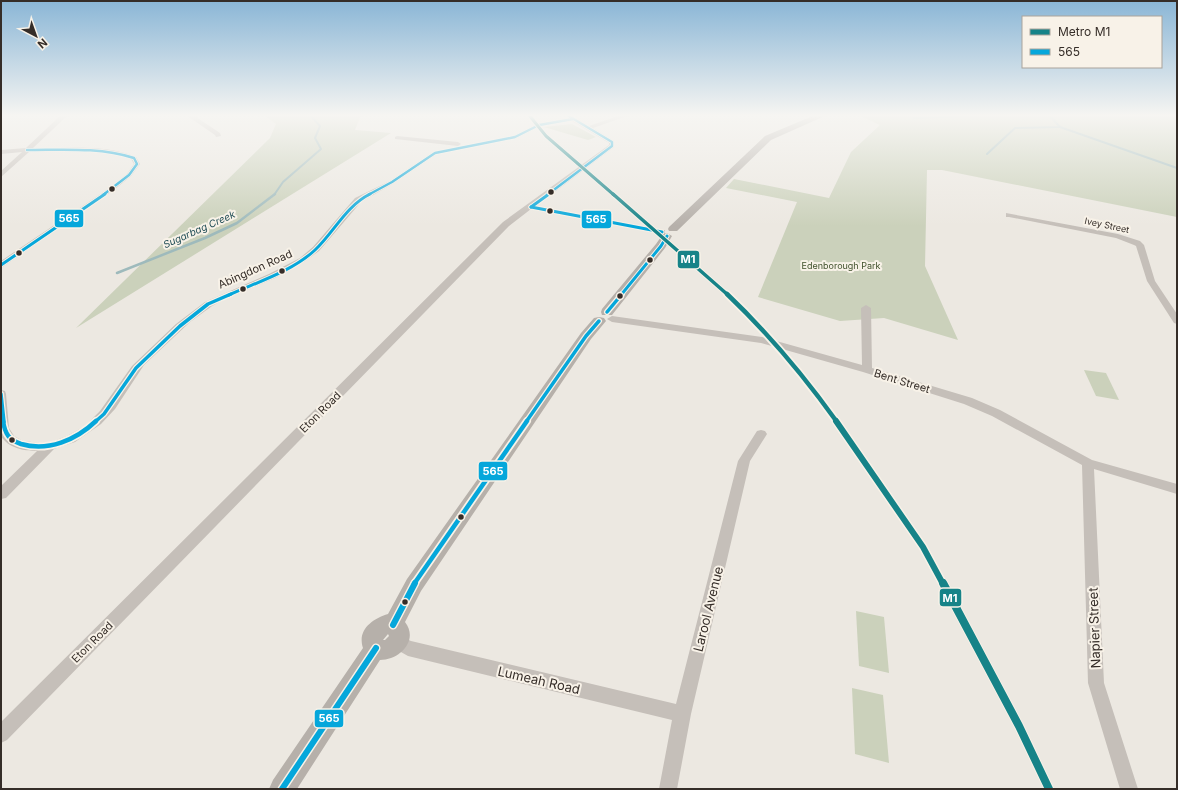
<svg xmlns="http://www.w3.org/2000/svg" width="1178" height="790" font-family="Inter,sans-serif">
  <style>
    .green { fill: #cbd1bb }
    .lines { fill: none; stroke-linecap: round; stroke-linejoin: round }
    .stream-far1 { stroke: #9ebabc; stroke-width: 2 }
    .stream { stroke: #9ebabc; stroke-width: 2.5 }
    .street { fill: #c5bfb9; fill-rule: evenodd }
    .secondary { fill: #b6b0aa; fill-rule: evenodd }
    .bus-1-far4-casing { stroke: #f8f2e8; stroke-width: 4 }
    .bus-1-far3-casing { stroke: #f8f2e8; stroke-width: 5 }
    .bus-1-far2-casing { stroke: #f8f2e8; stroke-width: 6 }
    .bus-1-far1-casing { stroke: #f8f2e8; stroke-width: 8 }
    .bus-1-casing { stroke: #f8f2e8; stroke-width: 9 }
    .bus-1-far4 { stroke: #05a7db; stroke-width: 2.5 }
    .bus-1-far3 { stroke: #05a7db; stroke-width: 3 }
    .bus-1-far2 { stroke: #05a7db; stroke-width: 3.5 }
    .bus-1-far1 { stroke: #05a7db; stroke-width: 4.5 }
    .bus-1 { stroke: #05a7db; stroke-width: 6 }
    .metro-1-far4-casing { stroke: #f8f2e8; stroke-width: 4.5 }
    .metro-1-far3-casing { stroke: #f8f2e8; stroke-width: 5.5 }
    .metro-1-far2-casing { stroke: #f8f2e8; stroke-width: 8 }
    .metro-1-far1-casing { stroke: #f8f2e8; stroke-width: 9 }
    .metro-1-casing { stroke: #f8f2e8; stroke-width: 10 }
    .metro-1-far4 { stroke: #168388; stroke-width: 3 }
    .metro-1-far3 { stroke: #168388; stroke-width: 3.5 }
    .metro-1-far2 { stroke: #168388; stroke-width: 4.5 }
    .metro-1-far1 { stroke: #168388; stroke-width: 6 }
    .metro-1 { stroke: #168388; stroke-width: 8 }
    .bus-dot { fill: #352d28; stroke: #f8f2e8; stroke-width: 1.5 }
    .labels { text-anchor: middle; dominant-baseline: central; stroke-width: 4; stroke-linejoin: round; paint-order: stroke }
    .far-street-label { font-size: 9px; fill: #352d28; stroke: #f8f2e8 }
    .far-park-label { font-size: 9px; fill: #41522d; stroke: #f8f2e8 }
    .far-water-label { font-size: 10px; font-style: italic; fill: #1f4c55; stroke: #f8f2e8 }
    .street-label { font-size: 11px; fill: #352d28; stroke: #f8f2e8 }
    .near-street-label { font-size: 13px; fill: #352d28; stroke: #f8f2e8 }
    .line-badge { stroke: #f8f2e8; stroke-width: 1.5 }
    .badge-label { font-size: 11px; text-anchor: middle; font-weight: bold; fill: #fff }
  </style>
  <rect width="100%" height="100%" fill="#ece8e1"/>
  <g class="green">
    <path d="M264 115H361L355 130 391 133 76 328 270 138 276 124Z"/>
    <path d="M858 115H1177V217L942 170H927L925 266 958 340 884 318 840 321 758 297 797 202 726 188 734 179 829 198 851 152 880 125Z"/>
    <path d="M572 124 596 137 588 140 544 127Z"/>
    <path d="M1084 370 1106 373 1119 400 1096 396Z"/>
    <path d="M856 611 884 617 889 673 859 666Z"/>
    <path d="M852 688 883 695 889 763 855 754Z"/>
  </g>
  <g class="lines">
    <g class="stream-far1">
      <path d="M914 118 994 115"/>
      <path d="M1060 127 1177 168"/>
      <path d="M987 154 1015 128 1060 127 1049 115"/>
      <path d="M274 195 283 182 321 149 315 138 320 126 310 115"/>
    </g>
    <path class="stream" d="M117 273 205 238 237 223 275 194"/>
    <g class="street">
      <path d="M61 115H68L33 148C67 149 105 144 136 157L140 164 131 176 115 189 1 268V261L111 187 127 174 134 164 131 159C104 148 59 152 29 152L1 177V171L22 152 1 154V150L26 148Z"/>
      <path d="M186 115H193L220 133 221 136 216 137 215 135Z"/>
      <path d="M563 115H571L589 126 621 115H630L593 128 614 141V147L536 206 662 230H665V234L531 209 509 226 7 740 1 743V722L503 222 609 145V143L572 121 541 126 517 138 437 154 394 183 361 202 319 251 305 261 275 278 227 298 212 306 190 322 144 365 115 409 101 424 75 442 54 449 6 498 1 499V486L37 451C24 451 8 448 1 436V390L5 391 6 394 9 428 14 436 23 441 40 443 51 442 67 436 85 426 100 411 132 366 176 324 205 302 269 274 300 258 313 247 355 198 390 181 433 152 513 136 537 124 568 118Z"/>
      <path d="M397 136 458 142 461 144 458 146 395 139V137Z"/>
      <path d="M1006 213 1118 234 1140 241 1144 245 1155 281 1177 314V324L1174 323 1147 281 1136 246 1134 245 1116 238 1009 217H1006Z"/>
      <path d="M866 305 871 308 872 368 972 398 1000 410 1092 460 1177 484V494L1094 469 1104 683 1138 789H1120L1088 683 1082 465 992 416 964 404 863 372 761 343 612 322 607 319 612 316 762 337 862 365 861 308Z"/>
      <path d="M761 430 765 431 767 434 750 461 691 714 677 789H659L672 720 408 656 392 647 390 642 392 637 398 635 411 641 676 704 738 461 757 431Z"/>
    </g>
    <g class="secondary">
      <path d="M815 115H827L771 140 677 231H669L668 229 669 227 765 136Z"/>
      <path d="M667 233 672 236 665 248 612 315H602L601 312 602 309 656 244 663 234Z"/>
      <path d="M599 317 604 318 606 321 591 339 421 591 405 622C419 640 400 660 380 660L297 789H269L273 780 363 648C357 630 372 619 388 614L407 579 581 333 594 318ZM388 634 389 636 385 640H383Z"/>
    </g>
    <defs>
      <g id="bus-1-far4">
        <path d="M27 150C63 150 99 147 134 158L137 164 129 175 103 195"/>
        <path d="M368 195 392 182 435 153 515 137 539 125 573 119"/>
        <path d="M547 195 612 146V142L567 115"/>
      </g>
      <g id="bus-1-far3">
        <path d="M531 207 549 194"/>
        <path d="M531 207 662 232"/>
        <path d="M1 265 105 194"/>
        <path d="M229 295C257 282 291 272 315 250 334 232 346 206 370 194"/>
        <path d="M621 295 661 246 667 236"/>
      </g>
      <g id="bus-1-far2">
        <path d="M607 312 622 294"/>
        <path d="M1 394 4 422"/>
        <path d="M95 422 104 414 136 368 180 326 208 304 231 294"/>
        <path d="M526 422 586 336 599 321"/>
      </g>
      <g id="bus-1-far1">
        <path d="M3 421C5 434 9 440 21 444 48 452 76 440 96 421"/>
        <path d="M414 584 527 421"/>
      </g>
      <g id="bus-1">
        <path d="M393 625 415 583"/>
        <path d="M282 789 376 648"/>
      </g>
    </defs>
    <use href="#bus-1-far4" class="bus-1-far4-casing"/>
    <use href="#bus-1-far3" class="bus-1-far3-casing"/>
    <use href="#bus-1-far2" class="bus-1-far2-casing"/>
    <use href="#bus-1-far1" class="bus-1-far1-casing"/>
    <use href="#bus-1" class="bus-1-casing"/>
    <use href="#bus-1-far4" class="bus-1-far4"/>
    <use href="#bus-1-far3" class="bus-1-far3"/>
    <use href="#bus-1-far2" class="bus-1-far2"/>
    <use href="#bus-1-far1" class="bus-1-far1"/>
    <use href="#bus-1" class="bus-1"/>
    <defs>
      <path id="metro-1-far4" d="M529 115 546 136 614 195"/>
      <path id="metro-1-far3" d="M613 194 728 295"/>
      <path id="metro-1-far2" d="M727 294C768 333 804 376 837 422"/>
      <path id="metro-1-far1" d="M836 421 923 547 943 584"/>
      <path id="metro-1" d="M943 583 1019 726 1049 789"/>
    </defs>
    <use href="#metro-1-far4" class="metro-1-far4-casing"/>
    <use href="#metro-1-far3" class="metro-1-far3-casing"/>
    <use href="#metro-1-far2" class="metro-1-far2-casing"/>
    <use href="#metro-1-far1" class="metro-1-far1-casing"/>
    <use href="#metro-1" class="metro-1-casing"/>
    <use href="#metro-1-far4" class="metro-1-far4"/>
    <use href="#metro-1-far3" class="metro-1-far3"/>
    <use href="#metro-1-far2" class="metro-1-far2"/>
    <use href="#metro-1-far1" class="metro-1-far1"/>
    <use href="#metro-1" class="metro-1"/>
  </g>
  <linearGradient id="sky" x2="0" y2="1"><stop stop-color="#8ab6d6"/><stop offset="0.51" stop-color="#f6f5f2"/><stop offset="1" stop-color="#f6f5f2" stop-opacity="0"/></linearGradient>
  <rect width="1178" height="226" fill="url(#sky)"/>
  <g class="bus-dot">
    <circle cx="112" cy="189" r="3.5"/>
    <circle cx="551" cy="192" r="3.5"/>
    <circle cx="550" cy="211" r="3.5"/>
    <circle cx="19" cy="253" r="3.5"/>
    <circle cx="650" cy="260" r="3.5"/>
    <circle cx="282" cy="271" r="3.5"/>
    <circle cx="243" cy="289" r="3.5"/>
    <circle cx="620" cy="296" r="3.5"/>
    <circle cx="12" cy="440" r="3.5"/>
    <circle cx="461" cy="517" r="3.5"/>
    <circle cx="405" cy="602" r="3.5"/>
  </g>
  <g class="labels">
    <g class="far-street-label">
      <text transform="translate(1107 225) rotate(12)">Ivey Street</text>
    </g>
    <g class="far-park-label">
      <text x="841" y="265">Edenborough Park</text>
    </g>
    <g class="far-water-label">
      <text transform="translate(199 229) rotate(-24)">Sugarbag Creek</text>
    </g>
    <g class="street-label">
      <text transform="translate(255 269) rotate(-24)">Abingdon Road</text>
      <text transform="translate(902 381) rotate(17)">Bent Street</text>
      <text transform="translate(320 412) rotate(-45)">Eton Road</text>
      <text transform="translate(92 642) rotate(-45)">Eton Road</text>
    </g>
    <g class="near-street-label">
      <text transform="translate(708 609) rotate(-76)">Larool Avenue</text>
      <text transform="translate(1094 628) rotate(-92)">Napier Street</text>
      <text transform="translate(539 680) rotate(13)">Lumeah Road</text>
    </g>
  </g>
  <g class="line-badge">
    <rect x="54" y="209" width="30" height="19" rx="4" fill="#05a7db"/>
    <rect x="581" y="210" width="31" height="19" rx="4" fill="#05a7db"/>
    <rect x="677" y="250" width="23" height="19" rx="4" fill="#168388"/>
    <rect x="478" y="461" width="30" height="20" rx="4" fill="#05a7db"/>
    <rect x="939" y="588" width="23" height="19" rx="4" fill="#168388"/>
    <rect x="314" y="709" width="30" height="19" rx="4" fill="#05a7db"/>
  </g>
  <g class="badge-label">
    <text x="69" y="222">565</text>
    <text x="596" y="223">565</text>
    <text x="688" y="263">M1</text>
    <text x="493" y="475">565</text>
    <text x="950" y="602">M1</text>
    <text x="329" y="722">565</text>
  </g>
  <rect width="1178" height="790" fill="none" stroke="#352d28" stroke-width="4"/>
  <rect x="1022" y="16" width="140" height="52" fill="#f8f2e8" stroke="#aaa39b"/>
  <rect x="1030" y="29" width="20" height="6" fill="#168388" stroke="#aaa39b"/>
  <text x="1058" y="36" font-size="12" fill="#352d28">Metro M1</text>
  <rect x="1030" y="49" width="20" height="6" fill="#05a7db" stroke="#aaa39b"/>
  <text x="1058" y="56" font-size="12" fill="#352d28">565</text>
  <g transform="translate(36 36) rotate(139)" stroke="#f8f2e8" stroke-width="3" paint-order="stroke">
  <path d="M0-3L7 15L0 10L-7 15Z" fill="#352d28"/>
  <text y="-6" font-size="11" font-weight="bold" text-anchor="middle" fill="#352d28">N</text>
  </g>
</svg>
